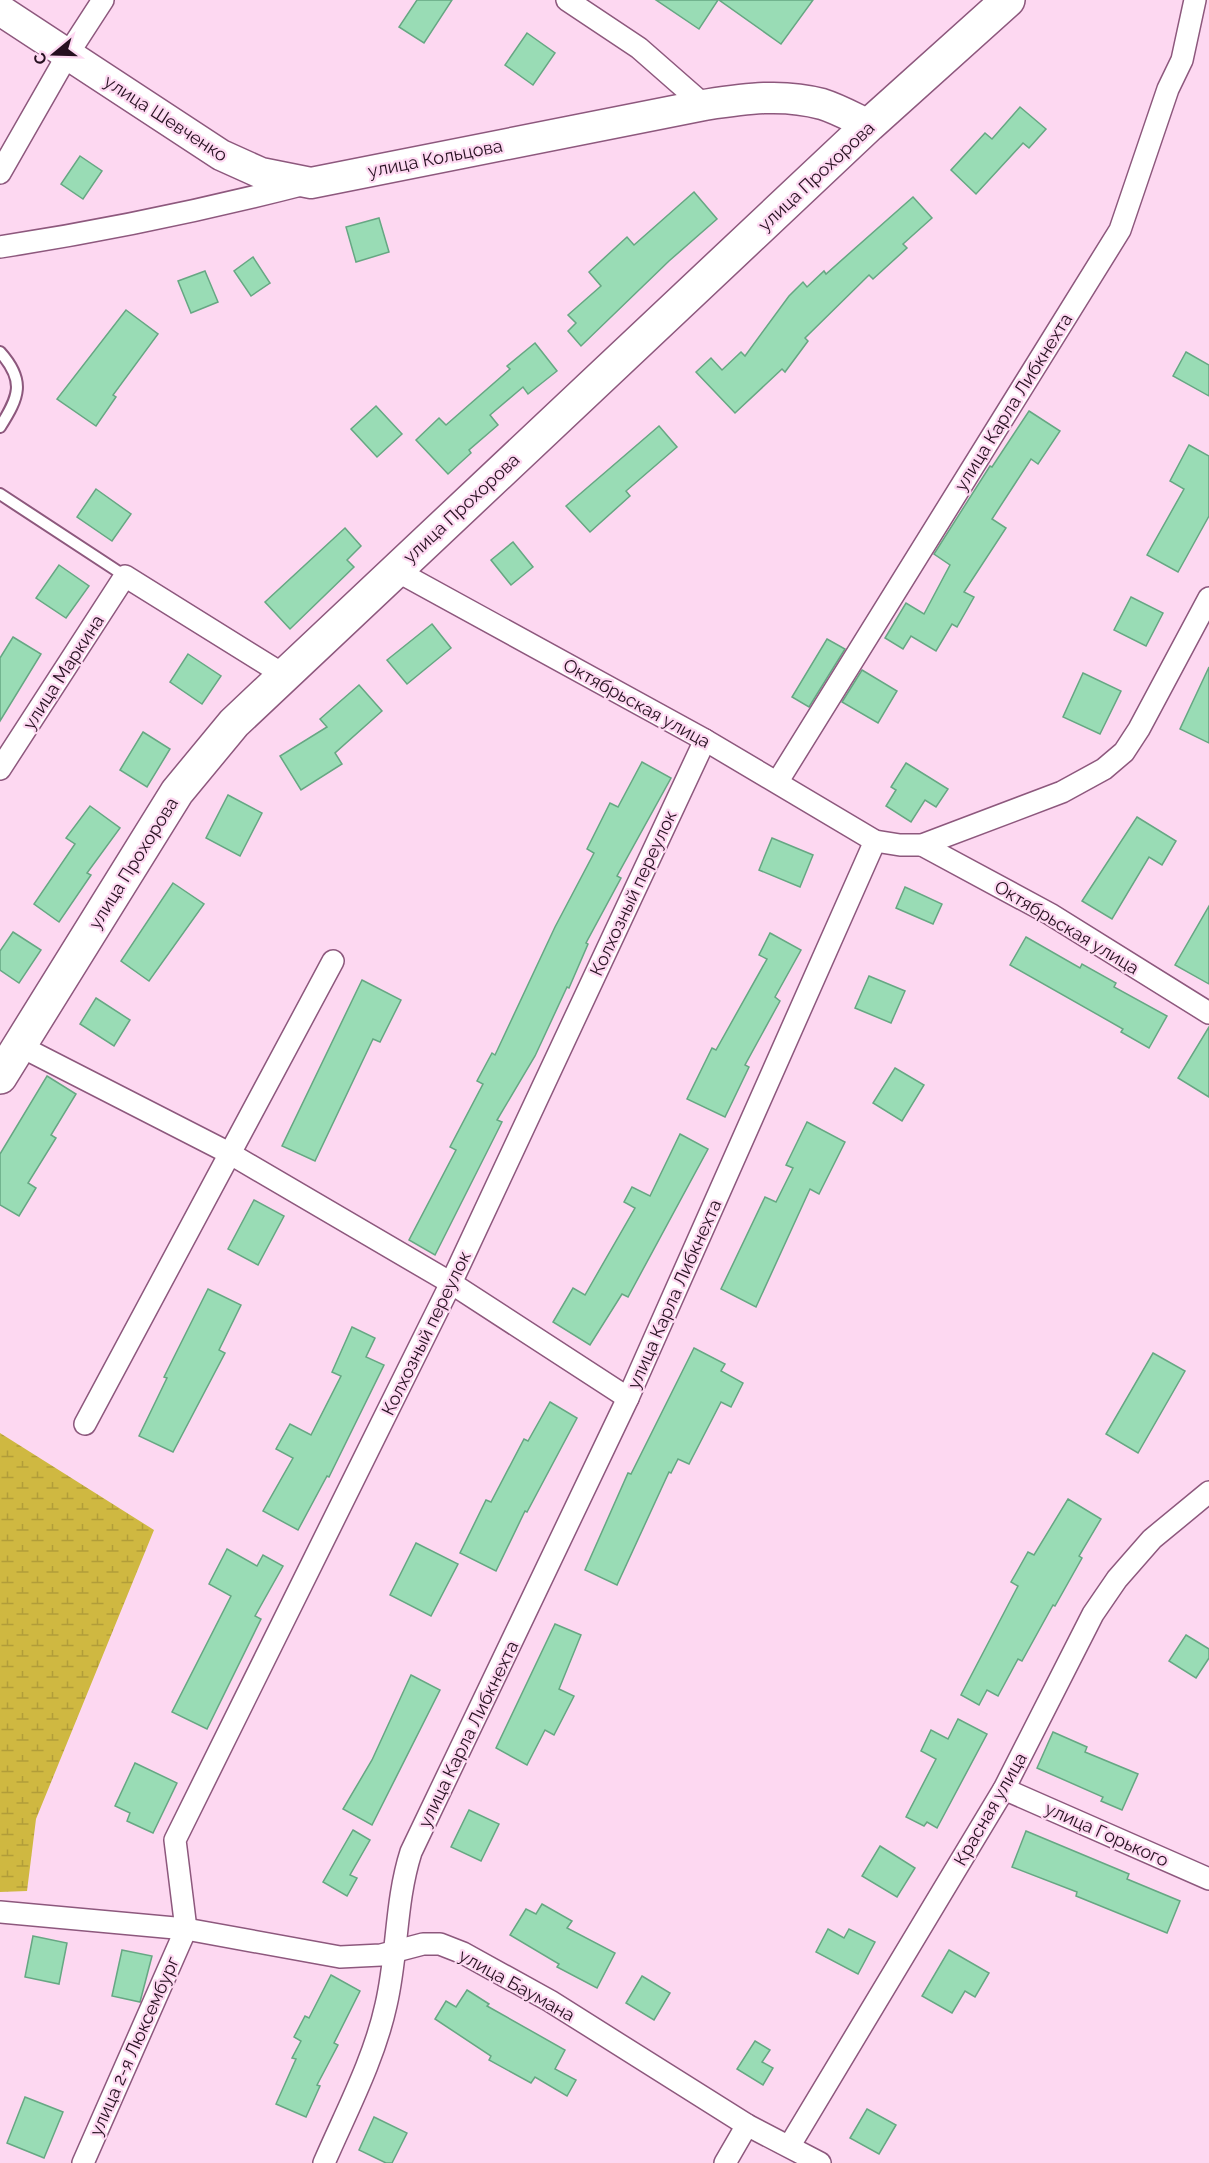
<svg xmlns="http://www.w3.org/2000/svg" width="1209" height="2163" font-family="Raleway,sans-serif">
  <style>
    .wetland { fill: url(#wetland-marsh) }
    .building { fill: #99dcb5; stroke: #66a783; stroke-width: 1.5 }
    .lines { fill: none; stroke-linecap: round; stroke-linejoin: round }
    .lane-casing { stroke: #8d587d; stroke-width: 14 }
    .street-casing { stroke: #8d587d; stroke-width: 24 }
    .secondary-casing { stroke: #8d587d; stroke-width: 33 }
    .primary-casing { stroke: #8d587d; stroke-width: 36 }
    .lane { stroke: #fff; stroke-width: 10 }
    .street { stroke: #fff; stroke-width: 21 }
    .secondary { stroke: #fff; stroke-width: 30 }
    .primary { stroke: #fff; stroke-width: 33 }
    .labels { text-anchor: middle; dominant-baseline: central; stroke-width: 4.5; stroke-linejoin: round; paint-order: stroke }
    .street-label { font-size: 18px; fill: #261020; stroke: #fdd8f1 }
  </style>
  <defs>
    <pattern id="wetland-marsh" width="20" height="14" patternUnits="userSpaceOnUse" patternTransform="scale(1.5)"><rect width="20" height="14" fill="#cfb841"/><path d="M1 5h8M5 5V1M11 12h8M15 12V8" fill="none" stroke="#b29d39"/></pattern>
  </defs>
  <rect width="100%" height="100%" fill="#fdd8f1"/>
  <path class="wetland" d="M0 1433 154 1530 36 1819 27 1891 0 1892Z"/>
  <g class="building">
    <path d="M417 0H452L424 43 399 27Z"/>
    <path d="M656 0H718L699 29Z"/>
    <path d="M719 0H813L781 44Z"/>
    <path d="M527 33 555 53 533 85 505 65Z"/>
    <path d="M1020 107 1046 129 1029 148 1023 143 976 194 951 170 985 133 992 139Z"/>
    <path d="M80 156 102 171 83 199 61 184Z"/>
    <path d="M694 192 717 219 669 261 581 346 568 331 576 323 568 315 601 286 589 272 627 237 634 245Z"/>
    <path d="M913 197 932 218 903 244 907 248 873 279 869 275 805 338 808 341 785 372 782 369 735 413 696 372 711 358 722 370 741 352 745 356 789 296 803 282 807 287 824 271 826 274Z"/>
    <path d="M379 218 389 252 356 262 346 227Z"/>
    <path d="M253 257 270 283 251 296 234 271Z"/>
    <path d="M205 271 218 302 191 313 178 281Z"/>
    <path d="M126 310 158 334 113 395 116 397 96 426 57 399Z"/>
    <path d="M535 343 557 371 528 394 523 387 490 415 498 425 469 450 471 453 448 474 416 440 439 418 446 425 510 369 507 366Z"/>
    <path d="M1186 352 1209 365V396L1173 376Z"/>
    <path d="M376 406 402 434 377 457 351 429Z"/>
    <path d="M1029 411 1060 431 1038 464 1031 459 992 519 1006 528 964 592 974 597 957 627 952 624 936 651 911 636 903 649 885 638 906 603 924 614 950 565 934 554 990 466 992 467Z"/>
    <path d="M659 426 677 447 626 491 630 496 590 532 566 506Z"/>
    <path d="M1189 445 1209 456V516L1178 572 1147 555 1184 489 1170 481Z"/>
    <path d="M96 489 131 514 112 541 77 517Z"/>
    <path d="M345 528 361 546 347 560 354 567 290 629 265 602Z"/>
    <path d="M513 542 533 567 511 585 491 560Z"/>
    <path d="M59 565 89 586 66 618 36 598Z"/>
    <path d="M1131 597 1163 613 1146 646 1114 630Z"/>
    <path d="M432 624 451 648 407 684 387 660Z"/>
    <path d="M13 637 41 654 0 721V658Z"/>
    <path d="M827 639 845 649 809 707 792 697Z"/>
    <path d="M188 654 221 676 202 704 170 682Z"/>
    <path d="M1209 667V743L1180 729Z"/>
    <path d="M862 670 897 691 878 723 842 702Z"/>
    <path d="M1083 673 1121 691 1100 734 1063 717Z"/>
    <path d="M359 685 382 711 335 753 342 764 301 790 280 756 327 727 320 719Z"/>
    <path d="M143 732 170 749 147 787 120 770Z"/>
    <path d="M642 762 671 778 617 876 621 878 586 943 588 944 569 988 567 987 535 1056 497 1120 502 1122 435 1255 409 1240 456 1150 450 1147 483 1084 477 1081 492 1053 495 1055 555 927 594 853 587 849 610 803 618 807Z"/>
    <path d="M906 763 948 789 936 807 925 800 911 822 886 806 896 790 891 787Z"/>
    <path d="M228 795 262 813 240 856 206 838Z"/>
    <path d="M90 806 120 828 87 873 91 875 59 922 34 904 75 844 66 838Z"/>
    <path d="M1137 817 1176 841 1162 865 1149 857 1112 919 1082 901Z"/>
    <path d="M772 838 813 855 800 887 759 870Z"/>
    <path d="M173 883 204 904 149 981 121 961Z"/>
    <path d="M905 887 942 904 933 924 896 908Z"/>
    <path d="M1209 906V984L1175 965Z"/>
    <path d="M13 932 41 950 19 983 0 970V951Z"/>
    <path d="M770 933 801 950 775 997 780 1001 745 1065 749 1067 725 1117 687 1099 712 1048 716 1050 767 959 759 955Z"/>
    <path d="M1026 937 1080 968 1082 964 1116 983 1114 987 1167 1016 1149 1048 1121 1032 1123 1029 1010 965Z"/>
    <path d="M869 976 905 991 891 1023 855 1008Z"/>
    <path d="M362 980 401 1000 380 1042 373 1039 315 1161 282 1146Z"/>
    <path d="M96 998 130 1020 114 1046 80 1024Z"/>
    <path d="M1209 1027V1097L1178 1078Z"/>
    <path d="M895 1068 924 1085 902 1121 873 1103Z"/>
    <path d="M47 1076 76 1094 51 1135 56 1138 28 1183 36 1188 19 1216 0 1205V1154Z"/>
    <path d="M807 1122 845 1142 819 1194 810 1189 756 1307 721 1289 765 1197 776 1202 793 1168 786 1165Z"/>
    <path d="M680 1134 708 1149 628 1297 622 1294 590 1345 553 1322 573 1288 585 1295 635 1208 624 1202 632 1187 650 1196Z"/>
    <path d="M254 1200 284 1216 258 1265 228 1249Z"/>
    <path d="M208 1289 241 1305 219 1350 225 1353 173 1452 139 1436 167 1378 164 1377Z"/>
    <path d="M352 1327 375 1338 366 1357 384 1365 329 1477 327 1476 298 1530 263 1511 293 1458 276 1449 290 1424 311 1435 341 1376 332 1372Z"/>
    <path d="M694 1348 725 1364 721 1371 743 1383 731 1407 721 1402 689 1464 678 1459 671 1473 669 1472 617 1585 585 1570 628 1473 631 1474Z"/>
    <path d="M1153 1353 1185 1371 1138 1453 1106 1434Z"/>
    <path d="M550 1402 577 1418 527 1512 525 1511 496 1571 460 1553 486 1500 491 1502 524 1439 528 1441Z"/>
    <path d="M1068 1499 1101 1519 1079 1556 1082 1558 1055 1606 1053 1605 1022 1661 1018 1659 998 1696 987 1690 979 1705 961 1695 1018 1586 1011 1582 1028 1552 1034 1555Z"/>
    <path d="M416 1543 458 1564 431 1616 390 1595Z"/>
    <path d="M227 1549 257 1566 263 1555 283 1566 255 1616 261 1619 207 1729 172 1712 231 1596 209 1584Z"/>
    <path d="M555 1624 581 1635 559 1689 574 1696 554 1735 545 1730 527 1765 496 1748Z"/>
    <path d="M1186 1635 1209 1649V1658L1196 1678 1169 1661Z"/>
    <path d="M411 1675 440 1690 372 1825 343 1809 372 1760Z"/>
    <path d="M958 1719 987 1734 937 1828 927 1822 924 1826 906 1817 936 1759 921 1751 931 1730 948 1739Z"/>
    <path d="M1053 1732 1087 1747 1085 1752 1138 1774 1122 1810 1101 1801 1103 1797 1037 1768Z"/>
    <path d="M135 1763 177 1783 153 1833 127 1821 130 1813 115 1806Z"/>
    <path d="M469 1810 499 1824 481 1861 451 1847Z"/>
    <path d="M353 1830 370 1840 350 1875 357 1878 347 1896 323 1882Z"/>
    <path d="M1026 1831 1129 1874 1127 1879 1180 1901 1167 1933 1076 1896 1077 1892 1012 1867Z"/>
    <path d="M880 1846 915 1868 897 1897 862 1876Z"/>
    <path d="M542 1904 572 1921 567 1928 615 1953 597 1988 557 1967 559 1964 510 1935 526 1909 536 1914Z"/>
    <path d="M828 1929 844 1938 849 1929 875 1942 858 1974 816 1952Z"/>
    <path d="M33 1936 67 1943 59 1984 25 1977Z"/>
    <path d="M122 1950 152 1956 140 2002 112 1996Z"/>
    <path d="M949 1950 989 1973 975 1997 965 1991 952 2013 922 1996Z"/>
    <path d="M331 1975 360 1991 334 2043 338 2045 317 2085 320 2086 306 2117 276 2104 296 2059 292 2058 301 2041 294 2037 305 2016 309 2018Z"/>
    <path d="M642 1976 670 1993 654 2020 626 2003Z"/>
    <path d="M467 1990 489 2004 487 2006 565 2050 555 2069 576 2080 567 2096 535 2077 531 2083 489 2060 491 2056 435 2019 446 2001 456 2007Z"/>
    <path d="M755 2041 770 2050 762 2062 773 2068 763 2085 737 2069Z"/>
    <path d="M25 2097 63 2112 44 2158 7 2143Z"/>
    <path d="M867 2109 896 2125 879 2154 850 2138Z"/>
    <path d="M374 2117 407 2133 392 2163H386L359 2150Z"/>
  </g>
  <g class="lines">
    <defs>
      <g id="lane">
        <path d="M0 352C26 381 19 397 0 427"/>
        <path d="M0 494 125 576"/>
      </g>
      <g id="street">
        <path d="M567 0 639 48 704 105"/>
        <path d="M0 173 68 54 103 0"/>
        <path d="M0 247C103 231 204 210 305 184"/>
        <path d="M395 570 705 740 875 841 900 845H922L1062 792 1104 769 1124 752 1139 729 1209 598"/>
        <path d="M0 769 125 576 284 675"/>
        <path d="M778 781 1120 230 1168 89 1182 60 1195 0"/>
        <path d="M922 845 1050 914 1209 1013"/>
        <path d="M20 1046 229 1153 451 1283 628 1398"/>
        <path d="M85 1424 333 961"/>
        <path d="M1004 1789 1209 1879"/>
        <path d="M0 1912 186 1929 340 1957 381 1955 423 1944H440L463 1953 550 2001 747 2125 820 2163"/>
        <path d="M790 2145 1004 1789 1093 1614 1117 1579 1152 1539 1209 1492"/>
        <path d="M83 2163 186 1929 175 1840 451 1283 705 740"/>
        <path d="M324 2163C346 2112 374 2060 386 2005 398 1954 395 1902 411 1852L628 1398 875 841"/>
        <path d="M725 2163 747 2125"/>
      </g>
      <path id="secondary" d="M0 10 221 155 261 173 311 183 704 105C744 99 782 93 822 104 838 109 854 118 869 125"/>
      <path id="primary" d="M0 1077 177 792 234 723 869 125 1008 0"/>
    </defs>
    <use href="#lane" class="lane-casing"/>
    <use href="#street" class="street-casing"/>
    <use href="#secondary" class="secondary-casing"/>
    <use href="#primary" class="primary-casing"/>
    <use href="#lane" class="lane"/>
    <use href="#street" class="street"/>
    <use href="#secondary" class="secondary"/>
    <use href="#primary" class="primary"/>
  </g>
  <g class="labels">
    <g class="street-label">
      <text transform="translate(166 118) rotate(33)">улица Шевченко</text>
      <text transform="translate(435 158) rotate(-11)">улица Кольцова</text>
      <text transform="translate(816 176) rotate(-43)">улица Прохорова</text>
      <text transform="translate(1013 402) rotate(-58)">улица Карла Либкнехта</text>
      <text transform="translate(461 508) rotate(-43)">улица Прохорова</text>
      <text transform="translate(63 672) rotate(-57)">улица Маркина</text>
      <text transform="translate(637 703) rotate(29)">Октябрьская улица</text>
      <text transform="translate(133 863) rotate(-58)">улица Прохорова</text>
      <text transform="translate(633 893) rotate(-65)">Колхозный переулок</text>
      <text transform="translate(1067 927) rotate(31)">Октябрьская улица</text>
      <text transform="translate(674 1294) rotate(-66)">улица Карла Либкнехта</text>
      <text transform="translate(426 1333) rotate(-64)">Колхозный переулок</text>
      <text transform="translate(468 1734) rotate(-64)">улица Карла Либкнехта</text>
      <text transform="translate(990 1809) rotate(-60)">Красная улица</text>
      <text transform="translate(1107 1834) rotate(24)">улица Горького</text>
      <text transform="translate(517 1985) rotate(29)">улица Баумана</text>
      <text transform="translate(134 2046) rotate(-66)">улица 2-я Люксембург</text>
    </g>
  </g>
  <g transform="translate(54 54) rotate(251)" stroke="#fdd8f1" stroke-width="4.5" paint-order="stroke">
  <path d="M0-4.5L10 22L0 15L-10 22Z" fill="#261020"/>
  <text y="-9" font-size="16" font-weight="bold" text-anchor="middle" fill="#261020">С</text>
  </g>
</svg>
